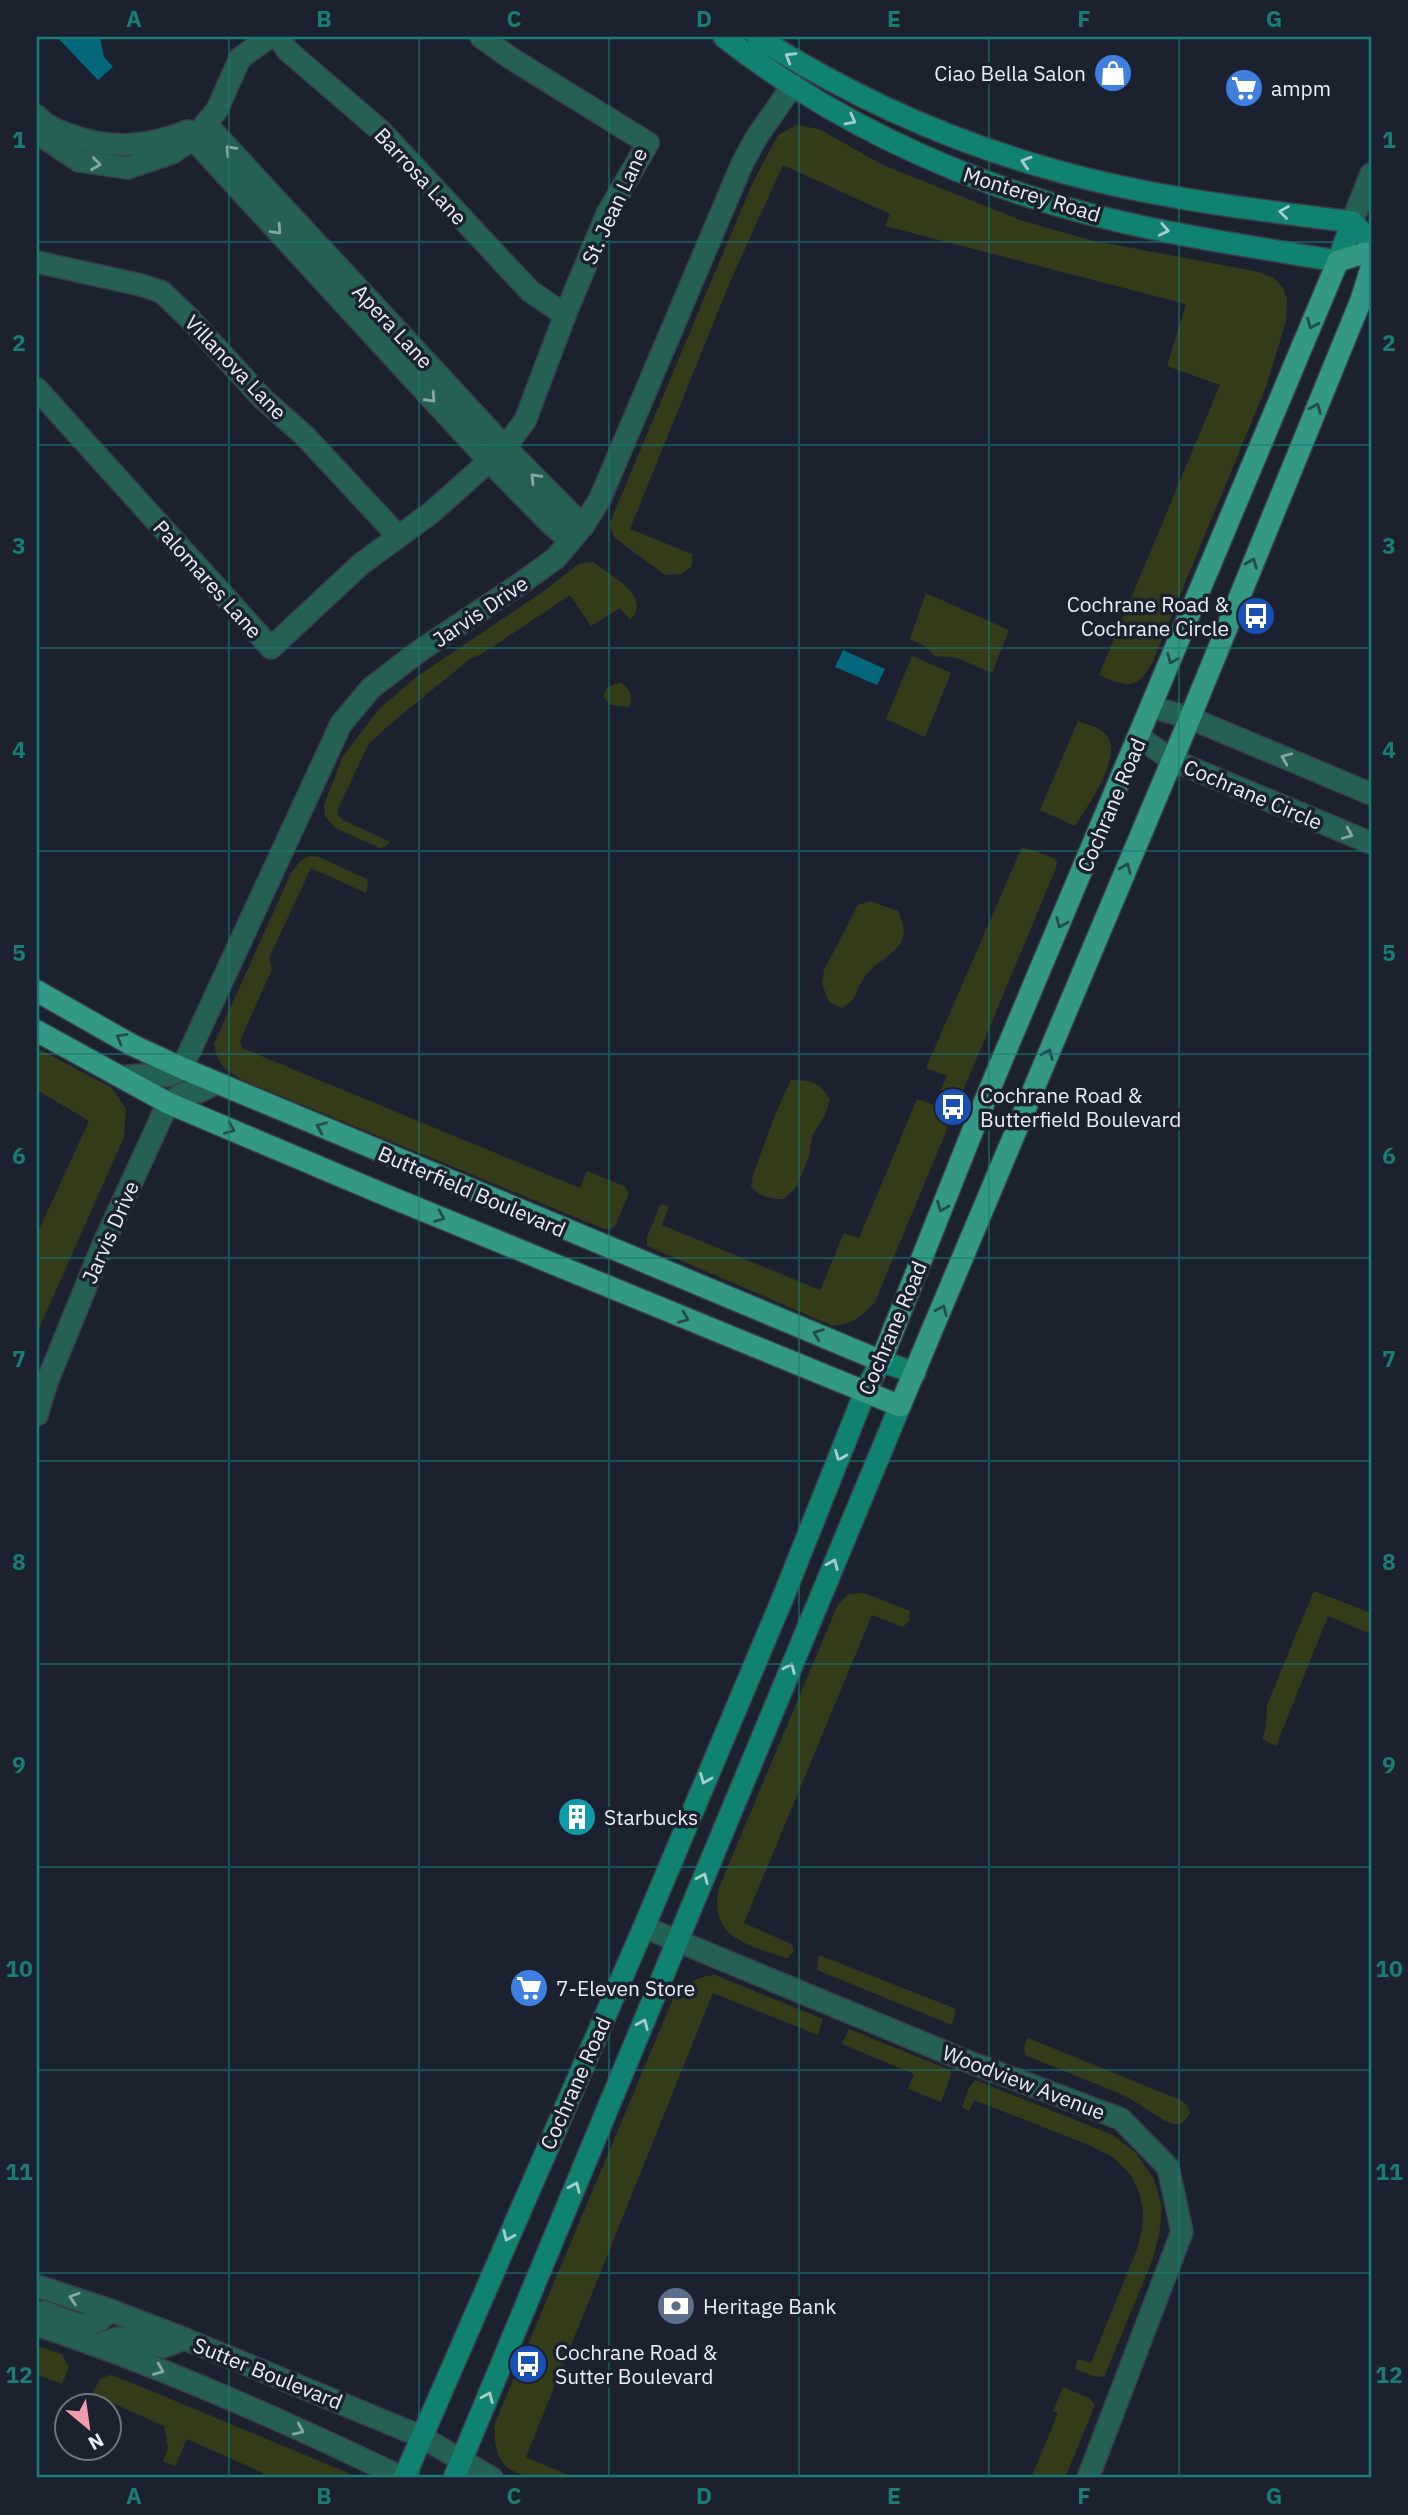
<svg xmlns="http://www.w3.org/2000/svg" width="1408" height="2515" font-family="'IBM Plex Sans',sans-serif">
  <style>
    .green { fill: #333b19 }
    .water { fill: #03687b }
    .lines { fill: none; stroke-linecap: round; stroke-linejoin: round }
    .minor-casing { stroke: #393e4c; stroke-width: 24 }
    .secondary-casing { stroke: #393e4c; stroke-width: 24 }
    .primary-casing { stroke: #393e4c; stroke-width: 24 }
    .minor { stroke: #256054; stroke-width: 21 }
    .secondary { stroke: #0f836f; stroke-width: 21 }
    .primary { stroke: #339985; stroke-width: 21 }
    .oneway { stroke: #a8cdce }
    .oneway2 { stroke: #87a6a6 }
    .oneway3 { stroke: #244b4e }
    .grid { fill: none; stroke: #1a7c75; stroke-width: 2; stroke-opacity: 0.55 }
    .labels { text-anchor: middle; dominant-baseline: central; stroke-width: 7; stroke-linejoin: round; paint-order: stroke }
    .poi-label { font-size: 21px; fill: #e9edf7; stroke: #1c2130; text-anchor: start }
    .street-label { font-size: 21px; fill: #e9edf7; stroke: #1c2130 }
    .neatline { fill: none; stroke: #1a7c75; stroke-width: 2.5 }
    .grid-label { font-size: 23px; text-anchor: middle; font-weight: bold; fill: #1a7c75 }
  </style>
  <rect width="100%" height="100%" fill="#1c2130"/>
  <g class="green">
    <path d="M796 125 819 129 883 165 1023 221 1090 240 1259 272 1274 278 1283 288 1287 299 1286 321 1266 387 1152 663C1136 692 1126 686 1099 675L1220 385 1167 366 1186 304 885 226 890 214 783 165 730 282 630 529 692 554V566L682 574 665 575 615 538 609 525 616 508 753 182 778 135Z"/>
    <path d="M593 562C610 575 654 597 630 620L620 608 591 626 570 595 482 654 470 659 389 725 368 745 338 809V815L343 820 390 842 385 847 380 848 335 828 325 816 324 805 343 756 379 709 419 675 541 593 580 563Z"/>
    <path d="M926 593 1009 630 992 673 957 658 935 656 925 646 910 639Z"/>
    <path d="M912 656 951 673 925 737 886 719Z"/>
    <path d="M622 683C631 692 633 695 629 707L610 705 604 697C605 685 612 685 622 683Z"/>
    <path d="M1078 721C1086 724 1097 727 1103 732 1128 751 1087 807 1075 826L1040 810Z"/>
    <path d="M1022 847 1054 858 1057 862 1056 868 875 1302C862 1317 853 1324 833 1326L647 1246V1237L660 1206 663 1204 669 1206 662 1225 820 1290 844 1233 859 1238 917 1099 934 1105 947 1076 926 1068Z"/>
    <path d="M310 856 319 857 367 879 368 886 366 893 311 868 269 958 272 969 240 1041 242 1048 580 1188 587 1171 624 1186 629 1193 616 1224 612 1229H604L249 1083C228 1072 219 1069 214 1044L291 873 300 861Z"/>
    <path d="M870 901 898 911C918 951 881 953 864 978 854 992 859 998 842 1008L829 1002 822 984 824 970 858 905Z"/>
    <path d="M37 1048 112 1088 126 1109 124 1137 37 1333V1234L89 1121 37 1090Z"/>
    <path d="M791 1080C811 1080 821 1082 830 1100L825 1115 812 1136 809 1157 797 1186 784 1199C771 1199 759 1197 751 1186L753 1175 776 1112Z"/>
    <path d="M1314 1591 1371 1613V1634L1328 1616 1276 1746 1262 1739 1266 1727 1267 1705Z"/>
    <path d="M864 1593 910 1611 909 1621 903 1627 872 1615 744 1923 791 1944 794 1951 787 1959C749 1944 710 1940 718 1890L838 1604 849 1594Z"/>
    <path d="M819 1955 956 2009 952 2025 817 1970Z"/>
    <path d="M715 1975 823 2019 818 2035 713 1993 526 2457 575 2478C530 2478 490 2482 495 2423L673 1999C686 1983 695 1977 715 1975Z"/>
    <path d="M849 2029 950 2070 951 2075 941 2102 908 2089 914 2074 842 2044Z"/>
    <path d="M1028 2038 1178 2099 1186 2104 1190 2113C1186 2120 1183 2125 1174 2124 1164 2123 1139 2103 1127 2097 1093 2082 1059 2069 1025 2055L1024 2046Z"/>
    <path d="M975 2080 1113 2135 1136 2153 1154 2179 1162 2208 1159 2236 1152 2261 1104 2377 1093 2376 1075 2369 1078 2359 1091 2363 1137 2249 1142 2229 1143 2210 1139 2192 1131 2175 1113 2157 1089 2145 974 2100 969 2111 962 2107 969 2088Z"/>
    <path d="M37 2346 62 2354 69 2367 62 2384 37 2375Z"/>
    <path d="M110 2375 125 2380 346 2472 353 2478H261L263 2473 187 2439 175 2466 163 2461 168 2448 164 2426 92 2394 100 2379Z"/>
    <path d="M1063 2387 1089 2398 1095 2405 1065 2478H1031L1058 2413 1053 2411Z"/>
  </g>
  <g class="water">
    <path d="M57 37H100L104 57 113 67 98 80Z"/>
    <path d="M843 650 885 669 877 685 835 667Z"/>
  </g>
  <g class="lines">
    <defs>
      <g id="minor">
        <path d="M278 37 288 51 380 130 530 291 565 315"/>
        <path d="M37 116C45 126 58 131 70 135 110 150 148 147 188 131"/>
        <path d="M206 124 505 447 583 526"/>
        <path d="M37 133 79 161 127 168 172 153 193 139 489 461 552 525 570 540"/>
        <path d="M198 133 217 110 240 58 270 37"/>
        <path d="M1352 222 1371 174"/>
        <path d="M37 262 141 285 162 292 191 320 262 398 305 436 398 536"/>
        <path d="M37 389 271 648 361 564 432 512 505 447 525 421 565 315 607 214 648 143 512 59 481 37"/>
        <path d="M1152 707 1190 718 1371 794"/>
        <path d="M1139 737 1172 760 1371 843"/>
        <path d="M121 1077C129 1076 137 1075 144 1075 161 1075 169 1079 182 1068L341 724 371 688 418 652 520 584 556 558 583 526 600 499 742 164 756 138 793 85"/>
        <path d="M37 1415 47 1382 102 1247 168 1103 184 1093 198 1092 218 1083"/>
        <path d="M644 1927 969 2062 1121 2119 1168 2167 1182 2232 1088 2478"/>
        <path d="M37 2286 110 2310 185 2339 420 2436 492 2478"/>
        <path d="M37 2316 44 2312C70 2321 90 2336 110 2310"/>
        <path d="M37 2325C162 2366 284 2421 403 2478"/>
        <path d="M96 2345 118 2338H130L163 2347 185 2339"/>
      </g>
      <g id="secondary">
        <path d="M724 37C825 116 944 173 1067 208 1155 233 1248 246 1338 261L1352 222"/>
        <path d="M757 37C847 94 944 139 1047 168 1146 197 1250 209 1352 222L1371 242"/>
        <path d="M404 2478 644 1927 784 1595 865 1392 881 1361 915 1373"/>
        <path d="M454 2478 900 1406"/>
      </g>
      <g id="primary">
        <path d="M37 991 132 1045 182 1068 881 1361 978 1117 1338 261 1371 251"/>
        <path d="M37 1031 168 1103 383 1194 900 1406 1190 718 1361 300 1371 268"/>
      </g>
    </defs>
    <use href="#minor" class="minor-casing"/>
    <use href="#secondary" class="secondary-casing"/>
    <use href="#primary" class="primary-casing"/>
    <use href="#minor" class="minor"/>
    <use href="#secondary" class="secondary"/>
    <use href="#primary" class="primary"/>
  </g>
  <defs><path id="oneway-chevron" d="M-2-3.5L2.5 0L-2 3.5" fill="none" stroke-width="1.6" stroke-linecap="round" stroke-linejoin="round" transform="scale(1.75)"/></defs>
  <g class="oneway">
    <use href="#oneway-chevron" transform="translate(790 57) rotate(-149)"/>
    <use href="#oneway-chevron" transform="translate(851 120) rotate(28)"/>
    <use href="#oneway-chevron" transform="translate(1026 162) rotate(-163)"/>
    <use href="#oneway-chevron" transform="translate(1284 212) rotate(-172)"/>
    <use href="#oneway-chevron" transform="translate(1164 230) rotate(12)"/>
    <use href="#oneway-chevron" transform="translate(840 1456) rotate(112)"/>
    <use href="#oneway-chevron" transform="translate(833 1564) rotate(-67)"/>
    <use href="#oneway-chevron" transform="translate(790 1668) rotate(-67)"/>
    <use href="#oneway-chevron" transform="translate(705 1779) rotate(112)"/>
    <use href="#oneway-chevron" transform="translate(703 1878) rotate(-67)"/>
    <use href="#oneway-chevron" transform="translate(643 2024) rotate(-67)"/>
    <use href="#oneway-chevron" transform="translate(575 2187) rotate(-67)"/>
    <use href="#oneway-chevron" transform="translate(508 2236) rotate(114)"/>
    <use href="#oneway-chevron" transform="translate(488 2397) rotate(-67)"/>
  </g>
  <g class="oneway2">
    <use href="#oneway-chevron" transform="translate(230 150) rotate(-133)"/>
    <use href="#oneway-chevron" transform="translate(96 164) rotate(8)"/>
    <use href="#oneway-chevron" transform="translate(277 230) rotate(47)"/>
    <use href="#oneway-chevron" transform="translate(431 398) rotate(47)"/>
    <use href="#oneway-chevron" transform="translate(535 478) rotate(-134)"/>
    <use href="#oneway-chevron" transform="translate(1286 758) rotate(-157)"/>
    <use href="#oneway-chevron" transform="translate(1348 834) rotate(23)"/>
    <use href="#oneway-chevron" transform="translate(74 2298) rotate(-162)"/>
    <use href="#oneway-chevron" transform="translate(159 2370) rotate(22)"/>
    <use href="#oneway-chevron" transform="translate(299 2430) rotate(24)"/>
  </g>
  <g class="oneway3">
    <use href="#oneway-chevron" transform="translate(1312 324) rotate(113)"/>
    <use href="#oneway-chevron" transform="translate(1316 408) rotate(-67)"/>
    <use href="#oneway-chevron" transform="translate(1252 563) rotate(-68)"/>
    <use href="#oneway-chevron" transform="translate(1172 659) rotate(113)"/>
    <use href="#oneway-chevron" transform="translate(1126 868) rotate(-67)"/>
    <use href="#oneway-chevron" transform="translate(1061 923) rotate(113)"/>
    <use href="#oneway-chevron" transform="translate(121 1038) rotate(-150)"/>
    <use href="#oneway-chevron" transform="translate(1048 1054) rotate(-67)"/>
    <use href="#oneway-chevron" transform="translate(321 1127) rotate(-157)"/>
    <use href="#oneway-chevron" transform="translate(230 1129) rotate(23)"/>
    <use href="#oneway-chevron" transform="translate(942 1207) rotate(112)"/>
    <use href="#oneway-chevron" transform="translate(440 1217) rotate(22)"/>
    <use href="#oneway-chevron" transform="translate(942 1310) rotate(-67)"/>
    <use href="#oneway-chevron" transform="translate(684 1318) rotate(22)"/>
    <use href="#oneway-chevron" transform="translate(818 1334) rotate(-158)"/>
  </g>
  <path class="grid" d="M229 37V2478M419 37V2478M609 37V2478M799 37V2478M989 37V2478M1179 37V2478M37 242H1371M37 445H1371M37 648H1371M37 851H1371M37 1054H1371M37 1258H1371M37 1461H1371M37 1664H1371M37 1867H1371M37 2070H1371M37 2273H1371"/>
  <defs>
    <symbol id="shop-disc" viewBox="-11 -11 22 22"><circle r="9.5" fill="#3f7fe0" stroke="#1c2130"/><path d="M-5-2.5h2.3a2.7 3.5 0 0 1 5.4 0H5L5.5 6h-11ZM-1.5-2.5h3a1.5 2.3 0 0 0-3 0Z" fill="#fff"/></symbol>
    <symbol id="supermarket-disc" viewBox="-11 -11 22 22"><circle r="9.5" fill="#3f7fe0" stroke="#1c2130"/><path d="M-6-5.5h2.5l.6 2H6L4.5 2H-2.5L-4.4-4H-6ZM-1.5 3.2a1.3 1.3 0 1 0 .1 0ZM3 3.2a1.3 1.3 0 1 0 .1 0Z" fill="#fff"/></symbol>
    <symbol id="bus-disc" viewBox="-11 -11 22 22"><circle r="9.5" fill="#1a4fb4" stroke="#1c2130"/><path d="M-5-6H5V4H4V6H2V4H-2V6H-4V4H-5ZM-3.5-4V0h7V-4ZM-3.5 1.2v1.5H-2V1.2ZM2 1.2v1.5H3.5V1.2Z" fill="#fff"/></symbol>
    <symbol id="building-disc" viewBox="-11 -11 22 22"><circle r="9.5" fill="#0f9aa8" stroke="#1c2130"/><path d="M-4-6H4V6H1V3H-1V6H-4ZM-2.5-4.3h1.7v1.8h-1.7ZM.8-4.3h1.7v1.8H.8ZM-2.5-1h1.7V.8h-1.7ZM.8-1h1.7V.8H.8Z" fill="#fff"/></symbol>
    <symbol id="bank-disc" viewBox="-11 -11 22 22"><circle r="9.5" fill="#5c6f8a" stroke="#1c2130"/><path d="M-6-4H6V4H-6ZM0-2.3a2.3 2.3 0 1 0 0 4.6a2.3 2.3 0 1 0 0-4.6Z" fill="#fff"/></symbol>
  </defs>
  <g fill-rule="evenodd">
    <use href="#shop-disc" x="1091" y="51" width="44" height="44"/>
    <use href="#supermarket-disc" x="1222" y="66" width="44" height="44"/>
    <use href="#bus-disc" x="1234" y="594" width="44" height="44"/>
    <use href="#bus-disc" x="931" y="1085" width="44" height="44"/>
    <use href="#building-disc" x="555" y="1795" width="44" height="44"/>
    <use href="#supermarket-disc" x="507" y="1966" width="44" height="44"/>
    <use href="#bank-disc" x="654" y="2284" width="44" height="44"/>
    <use href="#bus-disc" x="506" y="2342" width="44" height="44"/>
  </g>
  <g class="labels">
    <g class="poi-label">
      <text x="1086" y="73" text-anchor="end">Ciao Bella Salon</text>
      <text x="1271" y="88">ampm</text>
      <text x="1229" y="604" text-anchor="end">Cochrane Road &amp;<tspan x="1229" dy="24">Cochrane Circle</tspan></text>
      <text x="980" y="1095">Cochrane Road &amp;<tspan x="980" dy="24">Butterfield Boulevard</tspan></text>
      <text x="604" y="1817">Starbucks</text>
      <text x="556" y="1988">7-Eleven Store</text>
      <text x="703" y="2306">Heritage Bank</text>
      <text x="555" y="2352">Cochrane Road &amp;<tspan x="555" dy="24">Sutter Boulevard</tspan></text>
    </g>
    <g class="street-label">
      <text transform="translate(421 176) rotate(47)">Barrosa Lane</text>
      <text transform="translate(1032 194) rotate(17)">Monterey Road</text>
      <text transform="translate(614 206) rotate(-65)">St. Jean Lane</text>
      <text transform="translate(393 326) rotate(47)">Apera Lane</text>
      <text transform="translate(236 367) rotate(46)">Villanova Lane</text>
      <text transform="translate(208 579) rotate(48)">Palomares Lane</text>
      <text transform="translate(480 611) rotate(-34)">Jarvis Drive</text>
      <text transform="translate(1253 794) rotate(23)">Cochrane Circle</text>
      <text transform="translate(1111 805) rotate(-67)">Cochrane Road</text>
      <text transform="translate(472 1191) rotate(23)">Butterfield Boulevard</text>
      <text transform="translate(110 1232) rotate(-66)">Jarvis Drive</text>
      <text transform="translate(892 1328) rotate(-67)">Cochrane Road</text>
      <text transform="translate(1024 2082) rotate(21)">Woodview Avenue</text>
      <text transform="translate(575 2083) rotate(-66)">Cochrane Road</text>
      <text transform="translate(268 2373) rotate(22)">Sutter Boulevard</text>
    </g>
  </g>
  <rect width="1408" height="2515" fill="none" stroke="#1c2130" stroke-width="77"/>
  <g transform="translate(88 2427) rotate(151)"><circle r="33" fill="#1c2130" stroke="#6e7380" stroke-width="2"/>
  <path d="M0-5L12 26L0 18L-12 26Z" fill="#f29aae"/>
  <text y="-10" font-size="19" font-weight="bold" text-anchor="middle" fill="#e9edf7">N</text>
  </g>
  <rect x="38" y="38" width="1332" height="2438" class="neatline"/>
  <g class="grid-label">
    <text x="134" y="27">A</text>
    <text x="324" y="27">B</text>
    <text x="514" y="27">C</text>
    <text x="704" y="27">D</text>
    <text x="894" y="27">E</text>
    <text x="1084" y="27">F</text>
    <text x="1274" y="27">G</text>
    <text x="19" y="148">1</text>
    <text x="1389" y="148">1</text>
    <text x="19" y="351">2</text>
    <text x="1389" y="351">2</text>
    <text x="19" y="554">3</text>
    <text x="1389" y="554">3</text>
    <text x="19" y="758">4</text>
    <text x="1389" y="758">4</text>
    <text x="19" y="961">5</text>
    <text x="1389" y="961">5</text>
    <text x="19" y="1164">6</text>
    <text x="1389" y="1164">6</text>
    <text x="19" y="1367">7</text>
    <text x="1389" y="1367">7</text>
    <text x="19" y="1570">8</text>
    <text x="1389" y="1570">8</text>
    <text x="19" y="1773">9</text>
    <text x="1389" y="1773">9</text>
    <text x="19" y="1977">10</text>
    <text x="1389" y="1977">10</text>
    <text x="19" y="2180">11</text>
    <text x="1389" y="2180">11</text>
    <text x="19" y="2383">12</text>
    <text x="1389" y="2383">12</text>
    <text x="134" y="2504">A</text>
    <text x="324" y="2504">B</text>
    <text x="514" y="2504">C</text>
    <text x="704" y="2504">D</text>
    <text x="894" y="2504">E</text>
    <text x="1084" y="2504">F</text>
    <text x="1274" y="2504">G</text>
  </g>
</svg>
